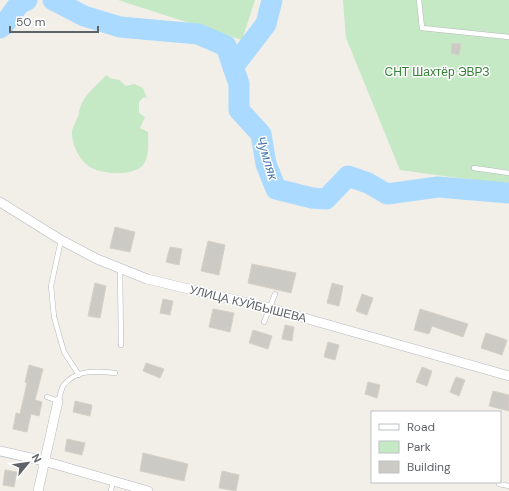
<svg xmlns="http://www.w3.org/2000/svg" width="509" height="491" font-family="'DM Sans',sans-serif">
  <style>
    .green { fill: #c5e8c5 }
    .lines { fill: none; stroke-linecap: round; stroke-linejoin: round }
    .river { stroke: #aadaff; stroke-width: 21 }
    .building { fill: #cccac5; stroke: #d6d1c6 }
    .service-casing { stroke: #b5b8bc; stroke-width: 5.5 }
    .minor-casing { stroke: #b5b8bc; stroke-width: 10 }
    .service { stroke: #fff; stroke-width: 4.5 }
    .minor { stroke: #fff; stroke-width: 9 }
    .labels { text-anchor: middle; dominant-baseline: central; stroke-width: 3; stroke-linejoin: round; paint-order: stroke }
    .park-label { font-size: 12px; fill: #348238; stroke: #fff }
    .street-label { font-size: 12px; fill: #5f6368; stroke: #fff }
    .water-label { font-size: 13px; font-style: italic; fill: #4174aa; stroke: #fff }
  </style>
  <rect width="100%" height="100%" fill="#f1efe8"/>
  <g class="green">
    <path d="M118 0H255L242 40Z"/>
    <path d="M343 0H509V185L400 170 346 38Z"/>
    <path d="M106 75 110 78 119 80 126 86 134 84 143 88 147 98 144 97 139 102V113L145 117 140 128 148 132C148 143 150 156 143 165 133 177 97 175 86 164 78 157 71 142 72 131 73 126 76 122 78 117 79 114 79 111 80 108 84 94 98 85 106 75Z"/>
  </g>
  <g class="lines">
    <g class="river">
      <path d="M53 0 84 16 120 27 198 34 226 46 239 84V110L261 134 266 164 276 189 312 198 326 199 348 176 368 183 387 194 438 187 509 193"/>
      <path d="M0 28 3 26 19 4 27 0"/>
      <path d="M233 67 266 24 272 0"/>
    </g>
  </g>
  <g class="building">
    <path d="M452 43 461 44 459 55 451 53Z"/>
    <path d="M115 227 135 232 130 252 110 248Z"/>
    <path d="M208 241 225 245 219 275 201 271Z"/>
    <path d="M170 247 182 249 179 265 166 262Z"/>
    <path d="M252 264 296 273 291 293 248 283Z"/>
    <path d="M95 283 106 286 100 318 88 316Z"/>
    <path d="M332 283 343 286 339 306 327 303Z"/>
    <path d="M362 294 373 298 367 315 356 311Z"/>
    <path d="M163 299 173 301 170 315 160 313Z"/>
    <path d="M213 309 234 313 230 332 209 327Z"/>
    <path d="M420 309 468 324 463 337 432 326 429 334 414 330Z"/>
    <path d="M285 325 294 327 292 341 282 339Z"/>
    <path d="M253 330 272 336 268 349 249 343Z"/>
    <path d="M486 333 507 340 502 355 481 348Z"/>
    <path d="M328 342 339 345 335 360 324 357Z"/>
    <path d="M146 363 164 369 160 378 143 371Z"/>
    <path d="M29 365 43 369 35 400 42 402 39 416 31 414 27 432 13 429 16 413 20 414 27 383 25 382Z"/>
    <path d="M422 367 432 371 427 386 416 382Z"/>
    <path d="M456 377 465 380 459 396 450 392Z"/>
    <path d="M368 382 380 385 377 398 365 394Z"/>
    <path d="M493 391 509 395V411L489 406Z"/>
    <path d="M75 401 92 405 90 416 73 412Z"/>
    <path d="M67 439 85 443 82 455 65 451Z"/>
    <path d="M143 453 188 464 184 481 140 471Z"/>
    <path d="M5 470 17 472 14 487 3 485Z"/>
    <path d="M222 471 239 475 236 491 219 488Z"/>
  </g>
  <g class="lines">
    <defs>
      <g id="service">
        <path d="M419 0 422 28 509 37"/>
        <path d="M474 168 509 173"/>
        <path d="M61 240 51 286 54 317 64 352 79 375"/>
        <path d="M120 268 121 345"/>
        <path d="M264 322 275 294"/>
        <path d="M47 397 58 401C60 397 61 390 63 386 75 369 97 371 115 373"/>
        <path d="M499 484 509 486"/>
        <path d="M111 491 113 481"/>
      </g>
      <g id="minor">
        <path d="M0 202 61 240 97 259 147 279 269 308 509 376"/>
        <path d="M0 451 44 461 148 491"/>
        <path d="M38 491 58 401"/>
      </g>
    </defs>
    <use href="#service" class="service-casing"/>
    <use href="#minor" class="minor-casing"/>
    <use href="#service" class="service"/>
    <use href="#minor" class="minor"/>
  </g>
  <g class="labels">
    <g class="park-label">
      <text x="437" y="72">СНТ Шахтёр ЭВРЗ</text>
    </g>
    <g class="street-label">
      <text transform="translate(248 304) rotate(14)">УЛИЦА КУЙБЫШЕВА</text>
    </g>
    <g class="water-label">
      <text transform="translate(267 158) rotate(73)">Чумляк</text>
    </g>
  </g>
  <rect x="371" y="411" width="130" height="72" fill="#ffffff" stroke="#bfc1c3"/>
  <rect x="379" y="424" width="20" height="6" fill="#ffffff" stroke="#bfc1c3"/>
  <text x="407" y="431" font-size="12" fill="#5f6368">Road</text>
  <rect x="379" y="441" width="20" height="12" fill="#c5e8c5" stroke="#bfc1c3"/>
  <text x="407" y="451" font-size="12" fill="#5f6368">Park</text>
  <rect x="379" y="461" width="20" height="12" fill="#cccac5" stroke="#bfc1c3"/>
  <text x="407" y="471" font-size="12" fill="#5f6368">Building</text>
  <g transform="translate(28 463) rotate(61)" stroke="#ffffff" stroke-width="3" paint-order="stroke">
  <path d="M0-3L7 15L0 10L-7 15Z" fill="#5f6368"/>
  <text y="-6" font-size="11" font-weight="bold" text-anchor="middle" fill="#5f6368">N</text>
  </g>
  <path d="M10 26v6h88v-6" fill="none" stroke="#5f6368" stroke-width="2"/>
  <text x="16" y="26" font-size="12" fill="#5f6368" stroke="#ffffff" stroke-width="3" paint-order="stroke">50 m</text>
</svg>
